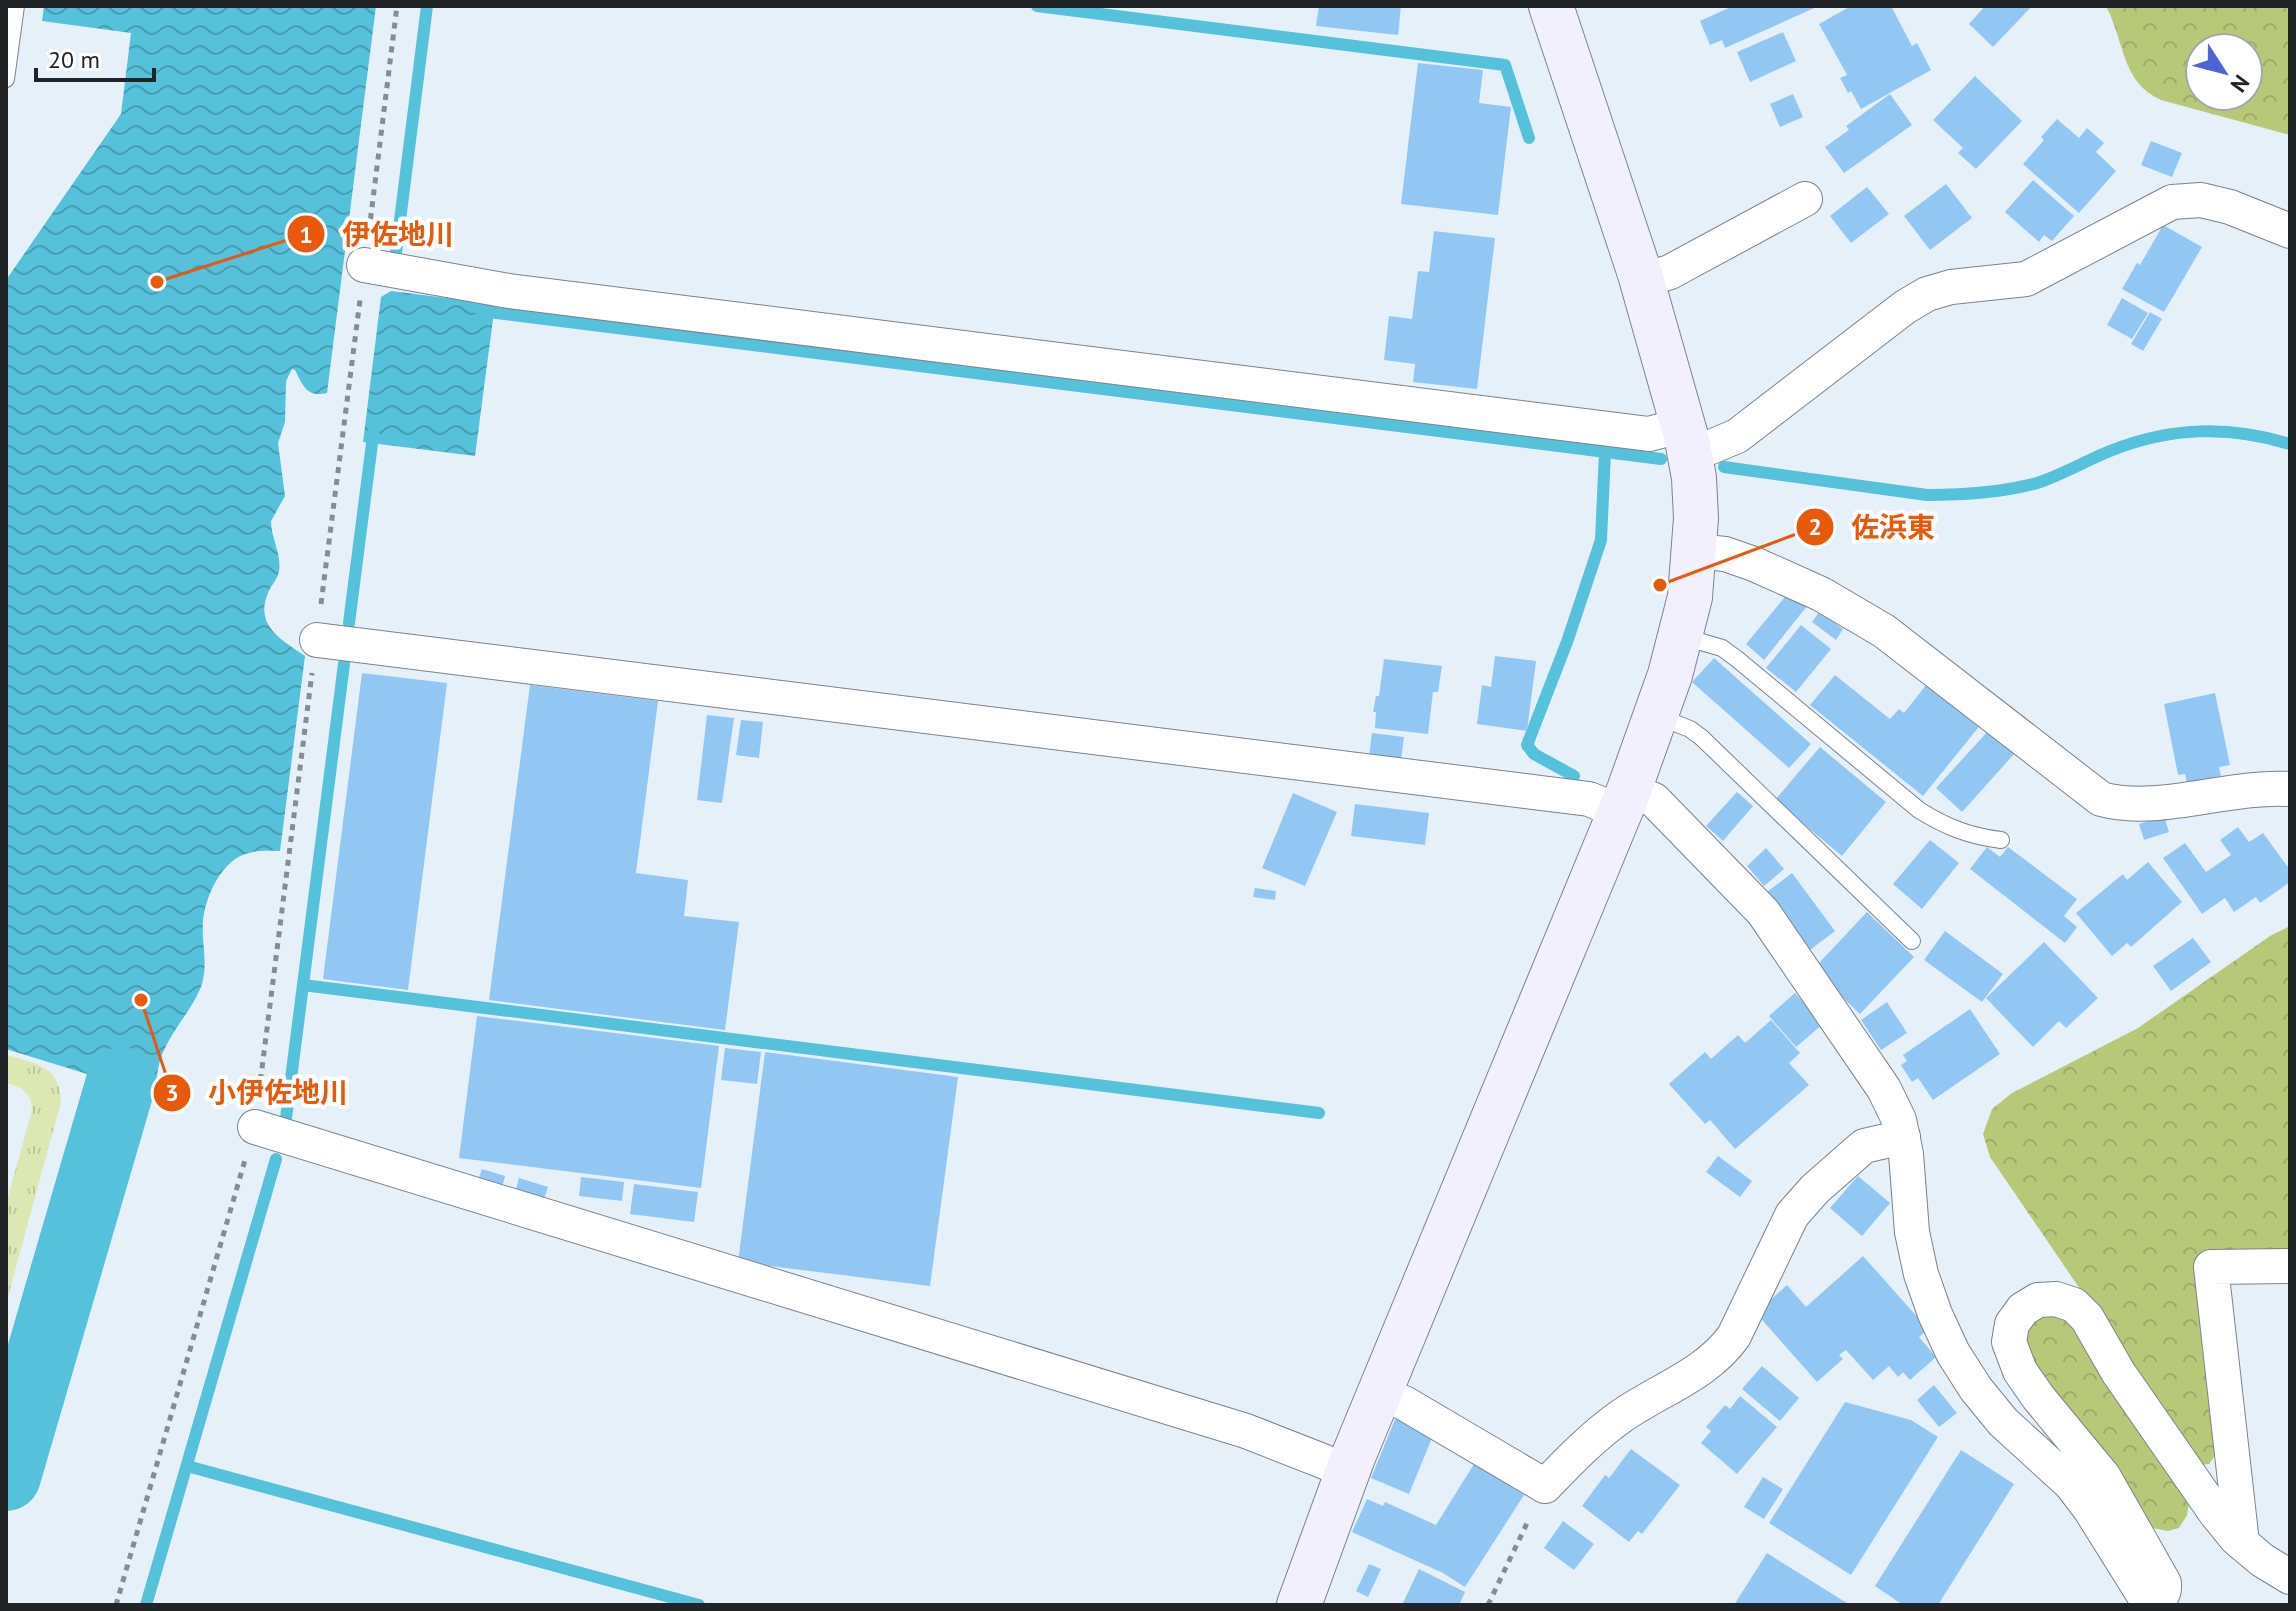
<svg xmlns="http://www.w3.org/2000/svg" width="2296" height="1611" font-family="'PT Sans','Noto Sans JP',sans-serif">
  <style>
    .grass { fill: url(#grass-tufts) }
    .forest { fill: url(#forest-crowns); fill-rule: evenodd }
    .water { fill: url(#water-waves) }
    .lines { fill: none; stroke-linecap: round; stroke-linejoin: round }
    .stream { stroke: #56c1da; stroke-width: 12 }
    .river { stroke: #56c1da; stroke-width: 70 }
    .building { fill: #93c7f3 }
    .lane-casing { stroke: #7b838b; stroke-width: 18 }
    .street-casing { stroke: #7b838b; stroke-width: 36 }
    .secondary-casing { stroke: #7b838b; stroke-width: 46 }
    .path { stroke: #858c92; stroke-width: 5; stroke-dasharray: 6 6; stroke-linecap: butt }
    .lane { stroke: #fff; stroke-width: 16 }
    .street { stroke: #fff; stroke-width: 34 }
    .secondary { stroke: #f2f0fd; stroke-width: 44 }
    .leader { fill: none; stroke: #e8590c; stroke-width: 3 }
    .callout-dot { fill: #e8590c; stroke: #fff; stroke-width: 3 }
    .mark-label { font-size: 24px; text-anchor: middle; font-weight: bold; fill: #fff }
    .callout-label { font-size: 28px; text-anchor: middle; font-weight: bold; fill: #e8590c; stroke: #fff; stroke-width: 8; stroke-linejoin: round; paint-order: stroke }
  </style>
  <defs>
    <pattern id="grass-tufts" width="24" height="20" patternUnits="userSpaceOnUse" patternTransform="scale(2)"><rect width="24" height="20" fill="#dce8b4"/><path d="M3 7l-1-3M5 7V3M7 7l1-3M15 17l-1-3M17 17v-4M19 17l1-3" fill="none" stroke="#bcc79b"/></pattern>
    <pattern id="forest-crowns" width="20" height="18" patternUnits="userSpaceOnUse" patternTransform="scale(2)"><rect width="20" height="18" fill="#b7c879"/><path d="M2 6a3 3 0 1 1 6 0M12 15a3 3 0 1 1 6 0" fill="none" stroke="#9dac69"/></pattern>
    <pattern id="water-waves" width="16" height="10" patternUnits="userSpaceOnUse" patternTransform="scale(2)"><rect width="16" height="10" fill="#56c1da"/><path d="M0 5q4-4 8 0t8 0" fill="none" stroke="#479db1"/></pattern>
  </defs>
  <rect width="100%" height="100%" fill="#e6f0f9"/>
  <path class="grass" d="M6 1055C36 1064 60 1065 61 1102L6 1304V1204L32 1110C32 1093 21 1087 6 1083Z"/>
  <g class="forest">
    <path d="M2106 6H2290V135L2161 100C2121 82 2125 42 2106 6ZM2200 48H2248V96H2200Z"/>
    <path d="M2290 926V1251L2213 1252 2216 1446 2214 1457 2209 1464 2200 1465 1990 1157 1983 1134 1992 1109 2012 1093 2138 1028 2270 936Z"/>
    <path d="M2042 1312 2067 1316 2189 1503 2187 1515 2179 1528 2168 1531 2152 1528 2031 1365 2023 1329Z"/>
  </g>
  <g class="water">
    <path d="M44 6H376L327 393C306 398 303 385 295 370L292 369 286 381 285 422 278 443 285 496 271 521C271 538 282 555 279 571 278 579 271 585 268 593 254 626 282 640 305 656L280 851C270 851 259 850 249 853 222 859 206 895 203 920 201 943 209 964 201 987 192 1009 174 1028 164 1050 156 1066 158 1082 152 1097 141 1128 115 1152 94 1175L83 1133 87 1074 6 1049V280L121 114 131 33 42 21Z"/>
    <path d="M391 291 495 304 475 456 363 442 381 297Z"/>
  </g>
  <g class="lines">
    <g class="stream">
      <path d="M1037 6 1505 65 1529 138"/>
      <path d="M396 252 427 6"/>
      <path d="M481 311 1661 459"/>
      <path d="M1724 467 1927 495C1964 495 2001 493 2037 483 2062 475 2085 461 2110 451 2170 427 2228 425 2290 444"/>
      <path d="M349 623 374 428"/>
      <path d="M1574 776 1534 754 1527 745 1567 642 1601 540 1605 452"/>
      <path d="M303 985 1319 1113"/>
      <path d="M286 1118 344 664"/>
      <path d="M187 1466 699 1605"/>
      <path d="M146 1605 276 1159"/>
    </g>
    <path class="river" d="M6 1476 121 1082"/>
  </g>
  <g class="building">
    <path d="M1319 6H1401L1398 35 1316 26Z"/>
    <path d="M1733 6H1819L1725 48 1722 40 1710 45 1700 21Z"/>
    <path d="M1851 6H1891L1912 46 1917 43 1931 70 1861 109 1851 91 1848 93 1840 78 1847 75 1819 24Z"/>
    <path d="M1985 6H2032L1993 47 1969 24Z"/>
    <path d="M1783 32 1796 61 1750 82 1737 52Z"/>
    <path d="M1418 63 1483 70 1479 103 1511 107 1498 215 1401 204Z"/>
    <path d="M1975 76 2022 121 1976 169 1958 153 1963 148 1933 120Z"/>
    <path d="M1793 94 1803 117 1780 127 1770 104Z"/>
    <path d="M1890 94 1912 125 1844 173 1825 147 1849 130 1846 126Z"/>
    <path d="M2057 119 2079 138 2087 128 2104 143 2096 152 2116 171 2079 213 2023 164 2044 140 2041 137Z"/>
    <path d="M2151 141 2182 153 2172 177 2141 165Z"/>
    <path d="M2033 180 2074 216 2052 241 2044 235 2039 242 2005 212Z"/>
    <path d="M1946 184 1972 218 1930 250 1904 216Z"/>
    <path d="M1867 187 1889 214 1851 243 1830 216Z"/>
    <path d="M2163 225 2202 247 2164 312 2122 289 2137 263 2140 265Z"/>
    <path d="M1434 231 1495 238 1477 389 1413 382 1415 364 1384 360 1389 316 1412 319 1418 271 1429 272Z"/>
    <path d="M2122 298 2148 313 2132 339 2107 325Z"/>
    <path d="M2150 312 2162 319 2143 351 2131 344Z"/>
    <path d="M1789 592 1807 606 1764 660 1746 644Z"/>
    <path d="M1819 612 1843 629 1836 640 1812 622Z"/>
    <path d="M1801 625 1831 649 1796 692 1766 668Z"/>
    <path d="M1495 656 1536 661 1527 731 1477 724 1482 685 1491 687Z"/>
    <path d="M1714 658 1811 744 1789 768 1692 682Z"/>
    <path d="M1384 659 1442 666 1438 692H1433L1428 734 1375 728 1376 712H1373L1376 696H1379Z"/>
    <path d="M362 673 447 683 408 990 323 979Z"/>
    <path d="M1835 675 1890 719 1899 709 1904 713 1930 680 1982 723 1923 796 1810 705Z"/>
    <path d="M530 685 658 701 636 873 688 880 684 916 739 922 725 1030 489 1000Z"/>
    <path d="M2215 693 2230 765 2219 767 2221 776 2187 783 2185 774 2178 775 2164 704Z"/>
    <path d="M707 715 734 718 722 803 697 800Z"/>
    <path d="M741 720 763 722 759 758 736 755Z"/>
    <path d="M1989 730 2015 753 1962 812 1936 788Z"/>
    <path d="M1372 733 1404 737 1401 760 1369 756Z"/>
    <path d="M1820 747 1886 802 1842 856 1775 800Z"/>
    <path d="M1737 792 1753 806 1723 841 1706 826Z"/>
    <path d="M1293 793 1337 812 1305 886 1262 868Z"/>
    <path d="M1355 804 1429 813 1425 845 1351 836Z"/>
    <path d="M2164 816 2169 832 2144 840 2139 824Z"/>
    <path d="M2238 827 2249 842 2263 833 2290 870V882L2260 903 2256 897 2234 912 2225 898 2202 914 2163 858 2185 843 2206 872 2231 855 2220 840Z"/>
    <path d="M1930 840 1959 863 1922 909 1893 884Z"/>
    <path d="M1987 847 2000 857 2008 847 2077 899 2064 916 2077 927 2065 943 1970 869Z"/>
    <path d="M1766 848 1784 869 1764 886 1747 866Z"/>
    <path d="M2148 862 2182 902 2131 947 2127 943 2112 956 2076 913 2123 874 2127 880Z"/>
    <path d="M1792 873 1835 931 1810 950 1767 892Z"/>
    <path d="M1255 888 1276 891 1275 900 1253 897Z"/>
    <path d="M1867 912 1914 957 1860 1014 1841 996 1819 963Z"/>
    <path d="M1945 931 2003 974 1982 1002 1924 960Z"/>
    <path d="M2193 938 2211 962 2171 991 2153 966Z"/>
    <path d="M2044 942 2098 998 2066 1028 2059 1021 2033 1047 1986 998Z"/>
    <path d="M1795 993 1823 1024 1796 1047 1769 1016Z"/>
    <path d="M1887 1002 1907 1033 1881 1050 1861 1020Z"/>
    <path d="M1970 1009 2000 1054 1933 1100 1918 1078 1912 1082 1901 1065 1907 1061 1903 1055Z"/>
    <path d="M477 1016 719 1046 701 1188 459 1158Z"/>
    <path d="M1771 1020 1800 1053 1789 1063 1809 1085 1735 1149 1710 1120 1705 1124 1669 1084 1705 1052 1711 1059 1738 1035 1745 1043Z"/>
    <path d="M725 1048 761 1052 757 1084 721 1080Z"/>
    <path d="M765 1052 958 1077 930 1286 738 1262Z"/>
    <path d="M1718 1156 1752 1181 1740 1197 1706 1172Z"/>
    <path d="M482 1169 505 1176 502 1188 478 1181Z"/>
    <path d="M1858 1176 1890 1203 1862 1236 1830 1208Z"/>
    <path d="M581 1177 624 1182 622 1201 579 1196Z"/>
    <path d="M519 1178 548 1187 544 1199 516 1190Z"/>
    <path d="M634 1184 698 1192 694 1222 630 1214Z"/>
    <path d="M1863 1256 1928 1329 1919 1337 1936 1357 1910 1380 1903 1372 1898 1377 1889 1366 1873 1380 1846 1350 1839 1355 1843 1359 1817 1382 1756 1313 1787 1285 1806 1307Z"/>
    <path d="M1762 1366 1799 1398 1780 1421 1742 1389Z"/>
    <path d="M1934 1385 1957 1413 1939 1427 1917 1400Z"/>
    <path d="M1740 1396 1777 1427 1737 1474 1701 1443 1711 1431 1706 1427 1725 1405 1730 1409Z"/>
    <path d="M1845 1402 1911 1420 1938 1437 1851 1575 1769 1523Z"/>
    <path d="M1396 1417 1434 1433 1409 1494 1371 1478Z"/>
    <path d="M1631 1449 1680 1485 1642 1534 1638 1531 1629 1542 1582 1506 1605 1475 1609 1478Z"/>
    <path d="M1961 1450 2014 1484 1938 1605H1903L1875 1586Z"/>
    <path d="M1474 1464 1524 1495 1465 1587 1443 1573 1352 1532 1367 1499 1383 1506 1385 1502 1436 1525Z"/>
    <path d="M1763 1477 1783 1489 1764 1519 1744 1507Z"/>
    <path d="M1563 1521 1594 1544 1574 1570 1544 1548Z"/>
    <path d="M1767 1553 1850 1605H1734Z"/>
    <path d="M1369 1564 1381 1569 1368 1597 1356 1591Z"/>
    <path d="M1419 1569 1465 1592 1459 1605H1402Z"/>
  </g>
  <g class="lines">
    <defs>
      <g id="lane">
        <path d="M6 79 16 6"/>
        <path d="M1681 636 1722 648 1737 659 1919 810C1946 827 1969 836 2001 840"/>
        <path d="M1657 716 1690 729 1702 738 1912 941"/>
      </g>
      <g id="street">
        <path d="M364 265 509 291 1649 434 1683 425"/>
        <path d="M1641 281 1670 272 1805 199"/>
        <path d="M1689 451 1711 447 1737 436 1905 307 1927 294 1951 287 2026 279 2172 202 2201 200 2230 207 2290 231"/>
        <path d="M1695 551 1725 554 1754 564 1821 594 1884 631 2101 799C2158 815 2228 785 2290 789"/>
        <path d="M317 640 1589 799 1620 812"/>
        <path d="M1629 790 1654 800 1763 912 1884 1089 1899 1120 1906 1154 1912 1232 1921 1274 1935 1314 1953 1353 1976 1389 2003 1422 2071 1484 2090 1509 2150 1605C2160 1599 2165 1595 2164 1583L2104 1477 2038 1397 2020 1371 2009 1342 2012 1324 2023 1309 2038 1300 2056 1299 2074 1305 2087 1318 2118 1372 2215 1512 2236 1538 2262 1560 2290 1577"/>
        <path d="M255 1127 1246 1431 1348 1471"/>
        <path d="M1380 1393 1404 1403 1545 1486C1570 1460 1594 1435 1623 1415 1661 1389 1707 1374 1734 1336L1792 1215 1815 1189 1864 1146 1903 1137"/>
        <path d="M2242 1543 2211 1267 2290 1266"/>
      </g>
      <path id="secondary" d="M1299 1605 1353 1457 1629 790 1670 675 1690 597 1696 518 1694 478 1687 440 1640 274 1551 6"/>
    </defs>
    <use href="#lane" class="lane-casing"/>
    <use href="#street" class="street-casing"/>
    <use href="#secondary" class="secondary-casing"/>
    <g class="path">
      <path d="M369 231 397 6"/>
      <path d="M321 604 360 300"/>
      <path d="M259 1092 312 673"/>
      <path d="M116 1605 245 1160"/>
      <path d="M1488 1605 1529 1519"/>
    </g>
    <use href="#lane" class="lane"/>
    <use href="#street" class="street"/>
    <use href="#secondary" class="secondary"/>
  </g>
  <path class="leader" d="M157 282L306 234M1660 585L1815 527M141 1000L172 1093"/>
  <g class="callout-dot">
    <circle cx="157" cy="282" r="8"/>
    <circle cx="1660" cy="585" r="8"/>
    <circle cx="141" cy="1000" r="8"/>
    <circle cx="306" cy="234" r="20"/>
    <circle cx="1815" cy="527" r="20"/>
    <circle cx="172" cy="1093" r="20"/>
  </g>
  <g class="mark-label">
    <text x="306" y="243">1</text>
    <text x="1815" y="535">2</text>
    <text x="172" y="1101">3</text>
  </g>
  <g class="callout-label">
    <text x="398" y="244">伊佐地川</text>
    <text x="1893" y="537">佐浜東</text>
    <text x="278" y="1102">小伊佐地川</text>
  </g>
  <rect width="2296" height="1611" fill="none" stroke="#212427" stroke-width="16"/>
  <g transform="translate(2224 72) rotate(126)"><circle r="38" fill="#ffffff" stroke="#a6a7a9" stroke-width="2"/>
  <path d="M0-6L14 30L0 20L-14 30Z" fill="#4b65d9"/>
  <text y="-12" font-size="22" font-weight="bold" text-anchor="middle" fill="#212427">N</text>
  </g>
  <path d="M36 68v12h118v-12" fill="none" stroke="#212427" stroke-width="4"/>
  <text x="48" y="68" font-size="24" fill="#212427" stroke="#ffffff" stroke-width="6" paint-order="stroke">20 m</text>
</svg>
